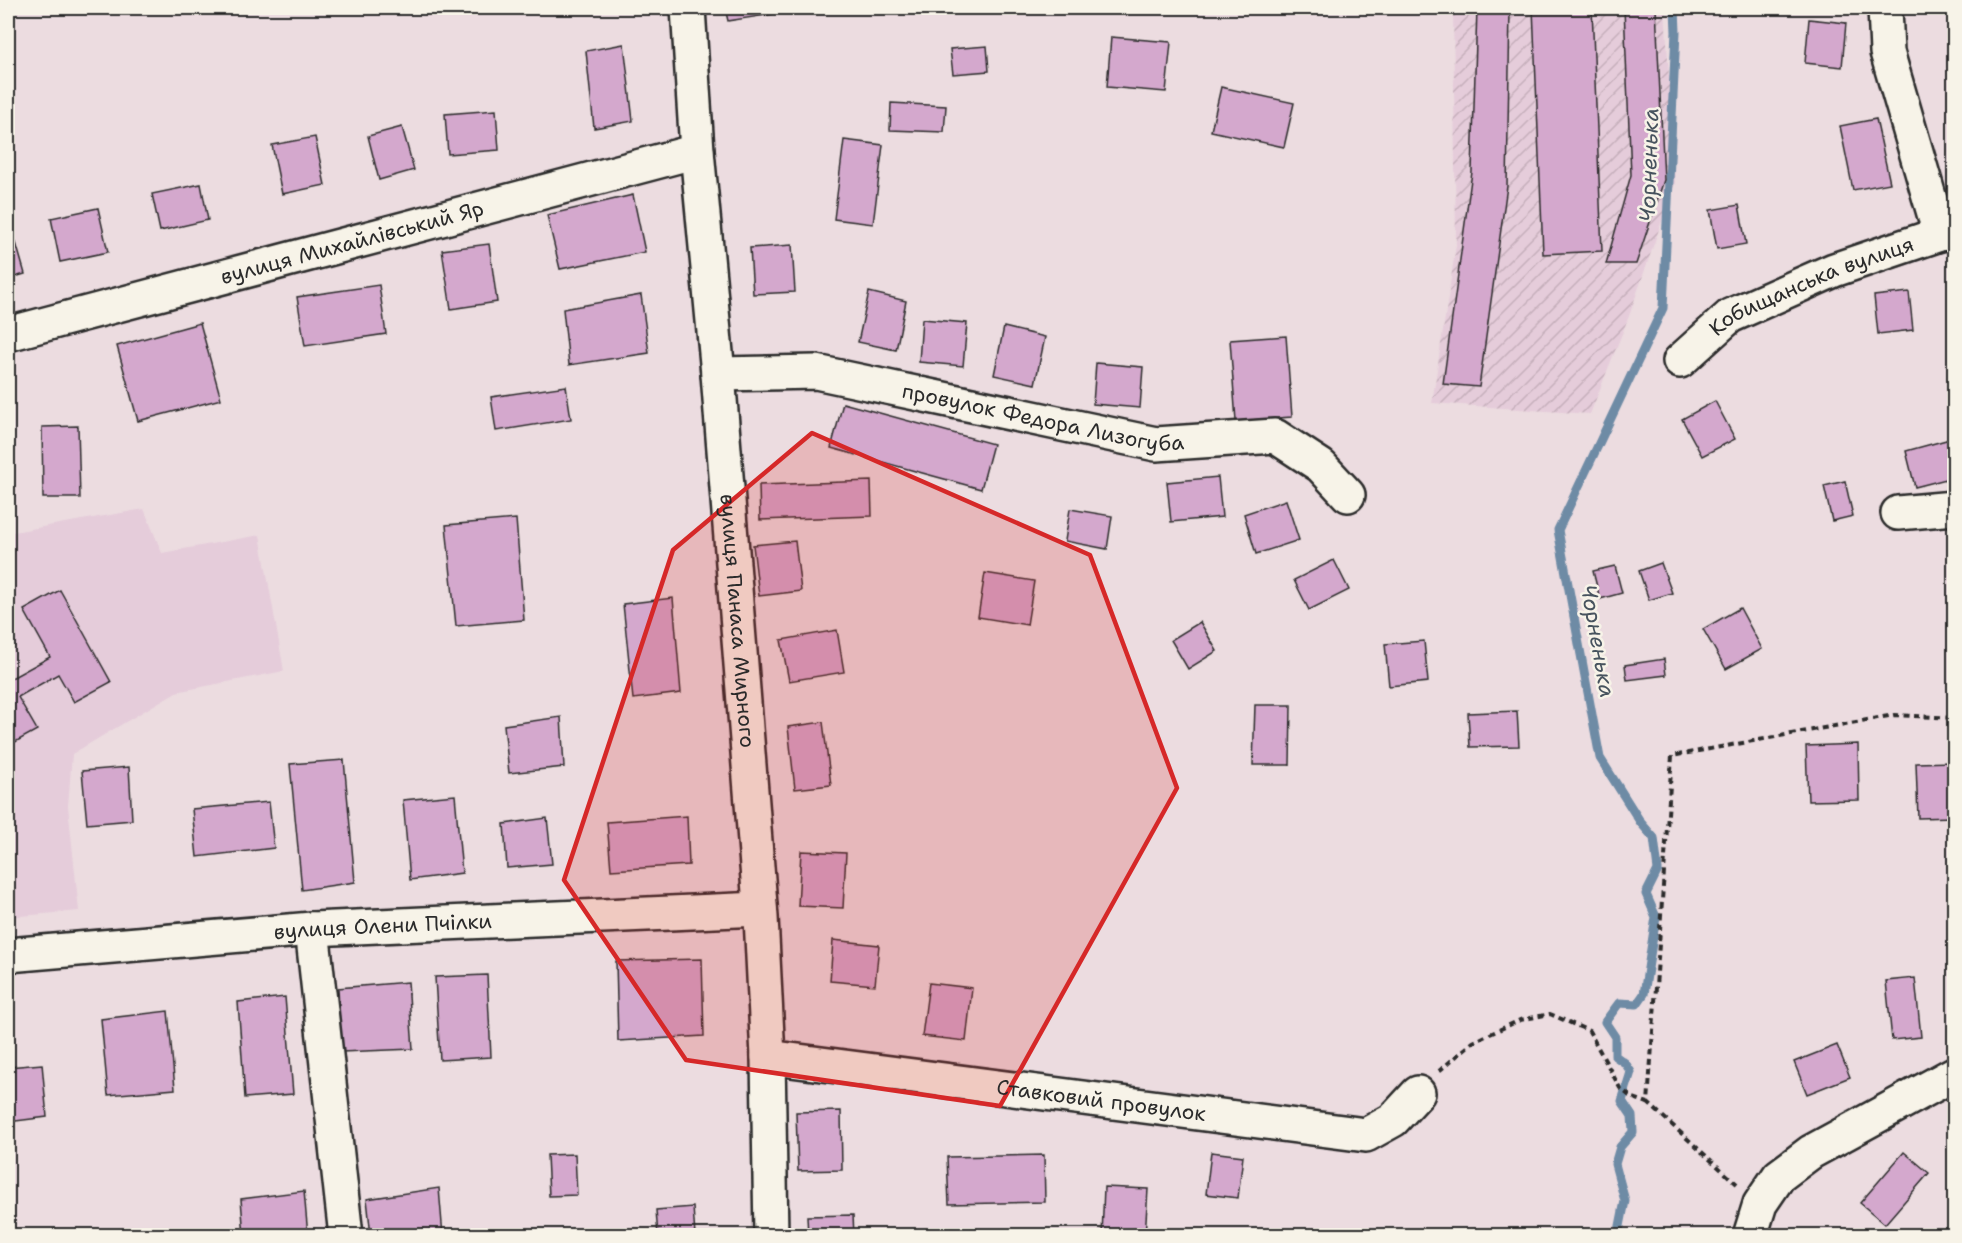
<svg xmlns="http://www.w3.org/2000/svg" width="1962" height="1243" font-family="'Shantell Sans',sans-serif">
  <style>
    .built { fill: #e5ccda }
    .industrial { fill: url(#industrial-furrows) }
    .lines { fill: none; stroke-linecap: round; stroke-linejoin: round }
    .stream { stroke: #6e8ba5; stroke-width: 9 }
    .building { fill: #d4a8cd; stroke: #2b2b2b; stroke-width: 1.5 }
    .minor-casing { stroke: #2b2b2b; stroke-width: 38 }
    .path { stroke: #2b2b2b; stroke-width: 4; stroke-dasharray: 6 4.5; stroke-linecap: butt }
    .minor { stroke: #f7f3e8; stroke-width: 33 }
    .marked { fill: #d62828; fill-opacity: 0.2; stroke: #d62828; stroke-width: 4.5; stroke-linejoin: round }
    .labels { text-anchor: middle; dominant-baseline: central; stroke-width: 5; stroke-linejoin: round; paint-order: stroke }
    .street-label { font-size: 21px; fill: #2b2b2b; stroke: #f7f3e8 }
    .water-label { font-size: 22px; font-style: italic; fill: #47535e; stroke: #f7f3e8 }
  </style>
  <defs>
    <pattern id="industrial-furrows" width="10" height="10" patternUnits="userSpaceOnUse" patternTransform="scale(1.5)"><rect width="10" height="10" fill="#e5ccda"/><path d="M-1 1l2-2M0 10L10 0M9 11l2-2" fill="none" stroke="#c5afbb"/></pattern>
  </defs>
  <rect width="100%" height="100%" fill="#ecdce0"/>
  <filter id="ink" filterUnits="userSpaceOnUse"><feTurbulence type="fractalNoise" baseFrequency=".0167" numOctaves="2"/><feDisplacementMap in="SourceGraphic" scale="12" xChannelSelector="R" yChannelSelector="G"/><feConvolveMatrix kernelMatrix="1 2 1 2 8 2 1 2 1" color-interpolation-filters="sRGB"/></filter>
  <g filter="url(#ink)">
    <path class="built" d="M144 509 162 553 260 535 284 671 176 692 72 754 68 806 79 911 8 917V533Z"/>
    <path class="industrial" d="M1453 8H1665L1675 183 1629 316 1590 414 1432 403 1456 245Z"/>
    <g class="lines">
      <path class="stream" d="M1618 1236 1625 1201 1615 1164 1620 1147 1633 1132 1632 1116 1622 1101 1631 1072 1625 1063 1615 1056V1037L1605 1022 1619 1003 1637 1004 1644 994 1656 917 1646 894 1658 870 1654 838 1641 823 1600 758 1558 530 1663 308 1676 32 1675 8"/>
    </g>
    <g class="building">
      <path d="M725 8H772V14L728 21Z"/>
      <path d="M1477 8 1510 9 1507 186 1479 387 1443 384 1472 172Z"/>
      <path d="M1533 8H1592L1602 251 1543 254Z"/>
      <path d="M1624 8H1656L1664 180 1636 264H1606L1631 175Z"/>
      <path d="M1809 19 1846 23 1842 67 1805 63Z"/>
      <path d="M1111 37 1171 42 1166 92 1107 87Z"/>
      <path d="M624 44 633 121 594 128 586 51Z"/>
      <path d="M987 46 989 71 953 74 950 49Z"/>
      <path d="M1221 87 1294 103 1284 147 1211 131Z"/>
      <path d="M891 103 946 106 944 132 890 130Z"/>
      <path d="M496 110 499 150 448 154 445 114Z"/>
      <path d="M1876 119 1890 183 1853 190 1840 126Z"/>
      <path d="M402 127 414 170 379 180 368 136Z"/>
      <path d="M315 137 325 185 282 194 272 145Z"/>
      <path d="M844 140 883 145 873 224 834 219Z"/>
      <path d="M201 184 208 220 160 231 152 194Z"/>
      <path d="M633 195 645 252 560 269 547 215Z"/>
      <path d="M1739 205 1746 244 1717 249 1710 210Z"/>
      <path d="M98 208 108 252 60 262 51 218Z"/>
      <path d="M8 215 25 274 8 279Z"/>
      <path d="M489 244 497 302 451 309 442 250Z"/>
      <path d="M792 245 795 292 753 294 750 248Z"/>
      <path d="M379 285 386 334 305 346 297 297Z"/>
      <path d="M869 292 906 301 896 350 858 342Z"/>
      <path d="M1909 292 1913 330 1878 334 1874 296Z"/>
      <path d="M641 295 649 353 569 365 563 309Z"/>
      <path d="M922 319 967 323 963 366 919 362Z"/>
      <path d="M200 323 221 399 138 421 117 346Z"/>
      <path d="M1004 327 1045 337 1035 384 994 375Z"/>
      <path d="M1286 336 1292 417 1236 421 1230 340Z"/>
      <path d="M1096 363 1143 367 1140 408 1093 404Z"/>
      <path d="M566 386 571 419 496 431 491 397Z"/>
      <path d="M1715 401 1735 439 1702 456 1682 419Z"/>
      <path d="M843 403 993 444 981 489 831 448Z"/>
      <path d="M78 426 80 498H43L42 427Z"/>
      <path d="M1950 439 1954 455V477L1915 487 1906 451Z"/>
      <path d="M1218 477 1222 517 1171 522 1167 482Z"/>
      <path d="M871 481 872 516 760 520 759 485Z"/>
      <path d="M1845 481 1853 516 1832 521 1824 486Z"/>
      <path d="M1286 500 1299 540 1256 554 1244 514Z"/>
      <path d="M1070 509 1112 516 1107 549 1065 541Z"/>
      <path d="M516 519 524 620 456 626 446 525Z"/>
      <path d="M795 541 801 591 759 596 753 545Z"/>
      <path d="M1334 560 1349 590 1309 610 1294 580Z"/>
      <path d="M1661 563 1672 593 1649 600 1639 571Z"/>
      <path d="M1615 566 1622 593 1600 599 1593 571Z"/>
      <path d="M985 573 1034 581 1027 625 978 617Z"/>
      <path d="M60 590 111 682 74 702 58 674 18 697 37 730 8 746V680L50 657 24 610Z"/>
      <path d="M673 598 681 693 633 699 623 604Z"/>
      <path d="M1740 608 1762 649 1726 669 1703 629Z"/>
      <path d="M1200 622 1217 651 1188 669 1171 640Z"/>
      <path d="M837 630 844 672 789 681 781 640Z"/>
      <path d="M1424 641 1428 682 1389 686 1385 644Z"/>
      <path d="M1664 659 1666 675 1627 680 1625 665Z"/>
      <path d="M1255 705H1291L1290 765H1253Z"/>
      <path d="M1517 711 1519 746 1470 747 1468 713Z"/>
      <path d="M561 717 564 767 509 773 504 725Z"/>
      <path d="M823 722 831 785 795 789 788 727Z"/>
      <path d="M1858 744 1859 800 1808 801 1806 746Z"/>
      <path d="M344 760 355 882 302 890 290 764Z"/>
      <path d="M1954 762V817L1918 818 1916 763Z"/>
      <path d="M129 767 132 820 87 824 82 771Z"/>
      <path d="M455 795 462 873 410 880 403 800Z"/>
      <path d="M269 802 274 848 197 857 192 809Z"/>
      <path d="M687 816 689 865 611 870 607 822Z"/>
      <path d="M547 818 552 864 507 868 504 824Z"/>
      <path d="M801 851 846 853 843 908 798 906Z"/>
      <path d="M833 940 879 945 875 985 830 981Z"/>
      <path d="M702 959 704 1036 618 1041 616 961Z"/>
      <path d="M487 975 491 1057 440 1060 435 977Z"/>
      <path d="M1915 978 1921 1037 1892 1040 1886 981Z"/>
      <path d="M408 982 413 1049 341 1052 338 988Z"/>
      <path d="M929 983 972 988 966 1041 922 1036Z"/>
      <path d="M285 997 293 1094 245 1098 238 1002Z"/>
      <path d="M168 1011 175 1089 108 1095 101 1019Z"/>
      <path d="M1837 1045 1850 1077 1807 1094 1794 1062Z"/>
      <path d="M42 1064 47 1117 8 1122V1067Z"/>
      <path d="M841 1111 842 1170 798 1171 796 1112Z"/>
      <path d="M1211 1152 1243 1156 1238 1198 1206 1194Z"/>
      <path d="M1904 1152 1929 1173 1885 1224 1860 1203Z"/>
      <path d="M575 1154 577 1195 549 1196 547 1155Z"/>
      <path d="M1044 1155 1045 1202 949 1204 947 1157Z"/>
      <path d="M1104 1187 1148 1189 1145 1236H1102Z"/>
      <path d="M439 1188 443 1236H371L367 1199Z"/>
      <path d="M304 1191 308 1236H244L241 1199Z"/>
      <path d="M693 1207 695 1236H658L656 1210Z"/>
      <path d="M853 1215 854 1236H808L807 1216Z"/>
    </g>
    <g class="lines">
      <defs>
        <g id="minor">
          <path id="s1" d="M688 8 697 151 718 374 761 917 768 1057 771 1236"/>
          <path d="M1885 8 1887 52 1940 234"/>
          <path id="s2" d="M8 334 697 151"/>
          <path id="s3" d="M1680 361 1730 316 1834 270 1940 234 1954 232"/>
          <path id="s4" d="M718 374 816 372 1156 444 1275 436 1321 466 1348 495"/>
          <path d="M1898 513 1954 508"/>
          <path d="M312 929 346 1236"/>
          <path id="s5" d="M8 955 312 929 760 909"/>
          <path id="s6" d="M768 1057 1366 1135 1393 1120 1418 1093"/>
          <path d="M1750 1236 1760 1204 1779 1176 1811 1152 1954 1074"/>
        </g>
      </defs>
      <use href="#minor" class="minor-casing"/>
      <g class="path">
        <path d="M1439 1071 1473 1042 1520 1020 1550 1014 1589 1031 1620 1088 1631 1097 1648 1103"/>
        <path d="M1737 1184 1648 1103 1672 756 1894 715 1954 718"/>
      </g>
      <use href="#minor" class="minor"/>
    </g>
  </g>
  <path class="marked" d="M812 433 1090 555 1177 788 1000 1106 686 1060 564 880 673 550Z"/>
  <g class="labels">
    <g class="street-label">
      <text stroke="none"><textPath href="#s2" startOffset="356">вулиця Михайлівський Яр</textPath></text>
      <text stroke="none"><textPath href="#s3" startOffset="154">Кобищанська вулиця</textPath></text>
      <text stroke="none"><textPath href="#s4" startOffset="330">провулок Федора Лизогуба</textPath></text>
      <text stroke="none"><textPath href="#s1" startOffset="615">вулиця Панаса Мирного</textPath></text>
      <text stroke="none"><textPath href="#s5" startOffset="376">вулиця Олени Пчілки</textPath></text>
      <text stroke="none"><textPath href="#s6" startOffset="336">Ставковий провулок</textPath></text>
    </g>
    <g class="water-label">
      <text transform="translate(1649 165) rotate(-88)">Чорненька</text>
      <text transform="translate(1598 641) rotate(80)">Чорненька</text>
    </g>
  </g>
  <rect width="1962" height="1243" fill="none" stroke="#f7f3e8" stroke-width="30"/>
  <rect x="15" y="15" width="1932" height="1213" fill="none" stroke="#2b2b2b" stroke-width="2" filter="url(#ink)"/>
</svg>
